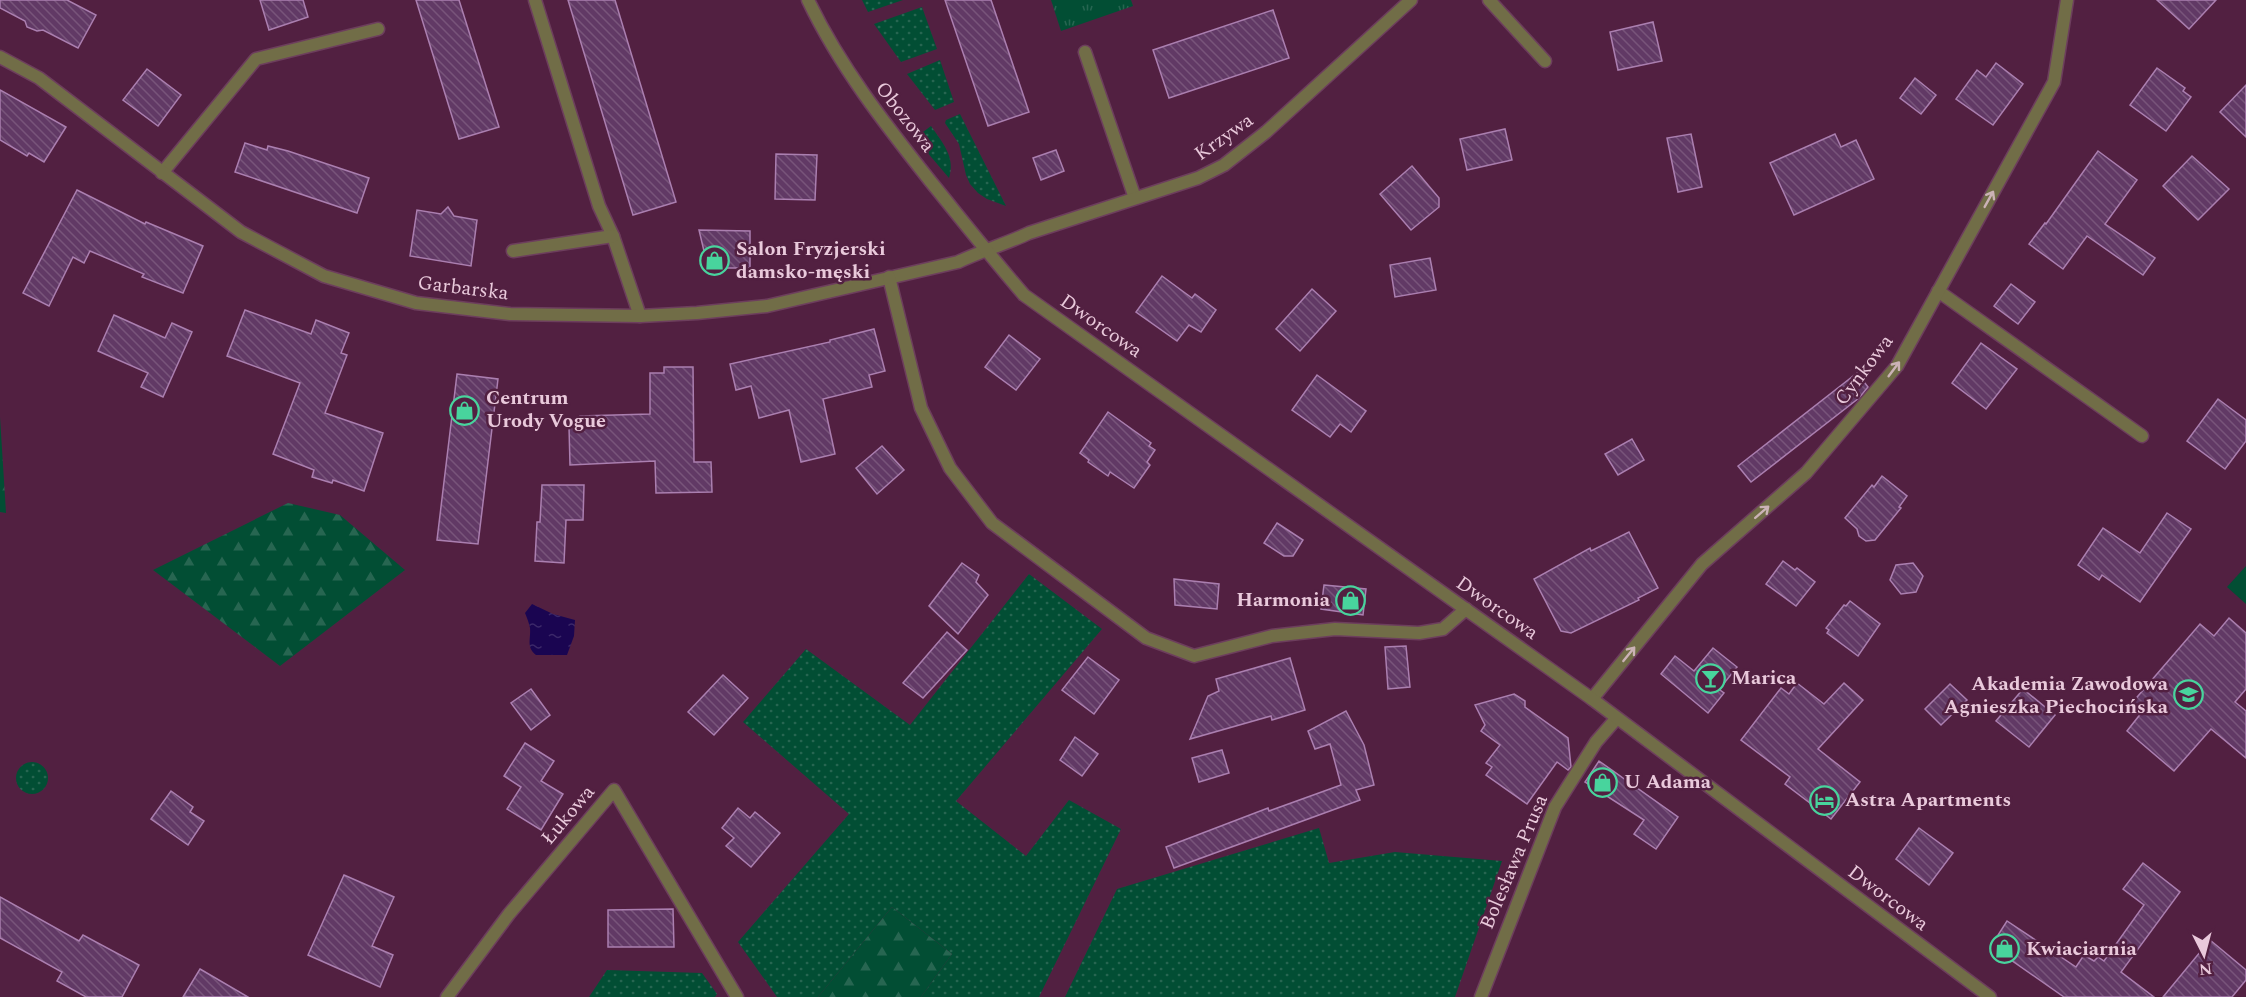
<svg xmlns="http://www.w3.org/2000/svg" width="2246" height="997" font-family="Spectral,serif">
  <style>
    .grass { fill: url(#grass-dots) }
    .forest { fill: url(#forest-firs) }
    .park { fill: url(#park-tufts) }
    .pitch { fill: #024e34 }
    .water { fill: url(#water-ripples) }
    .building { fill: url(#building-back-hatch); stroke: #ab7fb0; stroke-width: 1.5 }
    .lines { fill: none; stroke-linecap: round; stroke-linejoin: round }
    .service-casing { stroke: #6d3e5d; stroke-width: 15 }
    .minor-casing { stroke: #6d3e5d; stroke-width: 15 }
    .tertiary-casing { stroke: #6d3e5d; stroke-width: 15 }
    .service { stroke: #716d47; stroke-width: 12 }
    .minor { stroke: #716d47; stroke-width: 12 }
    .tertiary { stroke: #716d47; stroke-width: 12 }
    .oneway { stroke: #cbb2b6 }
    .labels { text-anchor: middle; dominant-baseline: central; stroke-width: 5; stroke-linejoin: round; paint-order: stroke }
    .street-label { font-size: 20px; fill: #e9c9db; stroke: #522041 }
    .poi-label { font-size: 20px; font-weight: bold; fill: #e9c9db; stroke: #522041; text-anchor: start }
  </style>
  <defs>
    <pattern id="grass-dots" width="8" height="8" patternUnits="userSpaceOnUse" patternTransform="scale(1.5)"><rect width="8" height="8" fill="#024e34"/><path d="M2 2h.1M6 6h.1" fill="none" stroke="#276651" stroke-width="1.8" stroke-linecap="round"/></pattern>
    <pattern id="forest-firs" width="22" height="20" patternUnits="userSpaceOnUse" patternTransform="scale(1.5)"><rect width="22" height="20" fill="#024e34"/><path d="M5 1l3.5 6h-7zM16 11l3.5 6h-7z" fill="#276651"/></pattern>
    <pattern id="park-tufts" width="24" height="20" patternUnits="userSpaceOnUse" patternTransform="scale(1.5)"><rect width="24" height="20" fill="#024e34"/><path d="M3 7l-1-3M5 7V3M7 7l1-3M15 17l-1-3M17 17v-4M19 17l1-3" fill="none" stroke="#276651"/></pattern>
    <pattern id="water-ripples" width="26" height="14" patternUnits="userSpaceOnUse" patternTransform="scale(1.5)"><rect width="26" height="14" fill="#1a0551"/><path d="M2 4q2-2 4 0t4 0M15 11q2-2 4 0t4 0" fill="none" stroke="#3b2869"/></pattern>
    <pattern id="building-back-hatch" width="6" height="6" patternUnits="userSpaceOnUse" patternTransform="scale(1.5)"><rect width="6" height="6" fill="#613965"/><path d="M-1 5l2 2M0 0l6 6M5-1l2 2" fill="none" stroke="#78547a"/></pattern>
  </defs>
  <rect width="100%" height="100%" fill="#522041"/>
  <g class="grass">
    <path d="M862 0H903L868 12Z"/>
    <path d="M922 7 937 49 901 62 874 24Z"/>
    <path d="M940 60 954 102 935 110 907 74Z"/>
    <path d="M960 114 1006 206 987 199 978 193 970 184 966 175 959 144 945 123 946 120Z"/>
    <path d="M931 126C942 142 956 157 949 178L915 138Z"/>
    <path d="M1029 574 1102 629 956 801 1026 856 1069 800 1121 829 1039 997H921L952 954 892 907 818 997H777L738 942 849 814 743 722 806 649 910 725Z"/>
    <circle cx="32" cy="778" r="16"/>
    <path d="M1319 828 1329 863 1395 852 1502 861 1455 997H1065L1117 889Z"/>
    <path d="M607 970 702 973 717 994 715 997H589Z"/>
  </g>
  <g class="forest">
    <path d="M0 417 6 513 0 512Z"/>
    <path d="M288 503 340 515 405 570 280 666 153 570Z"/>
    <path d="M892 907 952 954 921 997H818Z"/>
  </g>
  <path class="park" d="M1051 0H1131L1133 6 1061 31Z"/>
  <path class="pitch" d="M2246 566V604L2227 587Z"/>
  <path class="water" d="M532 604 553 614 575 620 574 636 567 655H536C526 647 531 639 530 628 529 623 527 618 525 613Z"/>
  <g class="building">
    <path d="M0 0H67L96 15 78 48 43 30 37 31 27 27 25 21 0 8Z"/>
    <path d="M260 0H303L308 17 269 30Z"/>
    <path d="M416 0H459L499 127 459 139Z"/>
    <path d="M568 0H615L676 202 633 215Z"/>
    <path d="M945 0H991L1029 112 988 126Z"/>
    <path d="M2157 0H2216L2189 29Z"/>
    <path d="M1273 10 1289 58 1169 98 1153 50Z"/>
    <path d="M1653 22 1662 61 1618 70 1610 32Z"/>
    <path d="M1996 63 2023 84 1993 125 1956 99 1977 70 1986 77Z"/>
    <path d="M2157 68 2185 88 2183 91 2191 97 2166 131 2130 105Z"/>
    <path d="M147 69 181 95 158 126 123 100Z"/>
    <path d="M1915 78 1936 95 1921 114 1900 98Z"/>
    <path d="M2246 85V137L2220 112Z"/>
    <path d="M0 90 66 127 44 162 29 153 27 156 0 140Z"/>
    <path d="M1505 129 1512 160 1467 170 1460 139Z"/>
    <path d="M1691 134 1702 187 1678 192 1667 138Z"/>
    <path d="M1835 134 1841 147 1856 140 1874 179 1794 215 1770 163Z"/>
    <path d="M245 143 267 150 268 146 288 151 369 178 357 213 235 172Z"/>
    <path d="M1056 150 1064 171 1041 180 1033 158Z"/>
    <path d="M2098 151 2137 180 2105 224 2155 258 2143 275 2087 236 2063 269 2029 244 2045 223 2046 224Z"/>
    <path d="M776 154 817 155 815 200 775 199Z"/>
    <path d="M2192 156 2229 189 2198 220 2163 186Z"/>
    <path d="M1412 166 1439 198V207L1411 230 1380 194Z"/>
    <path d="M77 190 145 224 146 222 203 246 183 293 142 277 144 274 90 251 84 263 73 257 49 306 23 293Z"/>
    <path d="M448 207 454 216 477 220 471 266 410 256 417 210 441 214Z"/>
    <path d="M699 230 750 231V268H708Z"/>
    <path d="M1430 258 1436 290 1395 297 1390 265Z"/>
    <path d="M1162 276 1192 298 1195 294 1216 310 1201 332 1189 325 1177 341 1136 312Z"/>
    <path d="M2011 284 2035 302 2018 324 1994 306Z"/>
    <path d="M1312 289 1336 311 1300 351 1276 329Z"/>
    <path d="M245 310 311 334 316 320 349 333 341 353 347 355 325 413 383 433 364 491 333 480 332 483 312 477 314 470 273 454 300 383 227 356Z"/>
    <path d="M114 315 165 338 172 323 192 332 163 397 141 387 148 373 98 351Z"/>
    <path d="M874 329 885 371 869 375 872 387 823 399 835 454 801 462 789 410 759 418 751 386 736 390 730 364 830 342V340Z"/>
    <path d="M1009 335 1040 359 1016 390 985 367Z"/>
    <path d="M1981 343 2017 369 1986 409 1952 383Z"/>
    <path d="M664 367H693L694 462H711L712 492 656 493 655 461 570 465 569 427 581 426 580 416 650 414V373H664Z"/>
    <path d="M1857 373 1868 387 1859 398 1751 482 1738 466Z"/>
    <path d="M457 374 498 379 478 544 437 540Z"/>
    <path d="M1317 375 1366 411 1351 432 1340 424 1330 437 1292 410Z"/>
    <path d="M2218 399 2246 420V441L2225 469 2187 441Z"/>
    <path d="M1108 412 1151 443 1149 446 1155 450 1147 462 1150 465 1134 488 1110 472 1108 476 1088 462 1089 460 1080 453Z"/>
    <path d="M1632 439 1644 460 1618 475 1605 454Z"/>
    <path d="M882 446 904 470 877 494 856 468Z"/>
    <path d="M1882 476 1907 496 1899 507 1901 508 1875 540 1866 541 1859 536 1857 529 1845 518 1872 485 1874 487Z"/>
    <path d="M542 485H584L583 520H566L564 563 535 561 537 522H540Z"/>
    <path d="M2167 513 2191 529 2140 602 2102 575 2099 580 2078 565 2103 528 2140 553Z"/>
    <path d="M1277 523 1303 540 1293 556H1284L1264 543Z"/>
    <path d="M1629 532 1658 588 1638 598 1639 600 1571 633 1561 631 1534 579 1590 548 1591 551Z"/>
    <path d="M1783 561 1795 570 1797 568 1815 582 1796 606 1766 584Z"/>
    <path d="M962 563 979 575 976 582 988 595 958 634 929 606Z"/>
    <path d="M1913 563 1923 576 1916 592 1901 594 1890 580 1896 565Z"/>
    <path d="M1174 579 1219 584 1217 609 1175 605Z"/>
    <path d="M1324 585 1366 589 1363 615 1321 609Z"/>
    <path d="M1850 601 1880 624 1858 656 1827 633 1829 630 1826 628 1844 605 1846 606Z"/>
    <path d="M2229 618 2246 633V689L2235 702 2246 711V758L2211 729 2174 771 2127 731 2142 712 2132 703 2200 624 2214 636Z"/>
    <path d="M947 632 967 650 923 698 903 683Z"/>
    <path d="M1406 646 1410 687 1388 689 1385 647Z"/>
    <path d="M1713 648 1737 667 1721 687 1720 690 1724 693 1708 713 1661 674 1675 656 1694 671Z"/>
    <path d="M1088 657 1119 680 1094 714 1062 690Z"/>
    <path d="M1290 658 1305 710 1272 720 1271 716 1190 739 1208 696 1219 691 1216 679Z"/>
    <path d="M723 675 748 698 714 735 688 712Z"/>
    <path d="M1797 683 1824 704 1844 683 1863 700 1818 749 1860 782 1831 819 1785 784 1790 777 1741 740 1781 688 1789 694Z"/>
    <path d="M1950 684 1967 700 1941 725 1925 709Z"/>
    <path d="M531 689 550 715 531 730 511 703Z"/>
    <path d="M2023 689 2055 715 2029 747 1996 721Z"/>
    <path d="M1514 694 1525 701V707L1568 738 1571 767 1568 770 1557 762 1527 804 1486 775 1492 767 1486 763 1500 745 1481 731 1485 725 1475 705Z"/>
    <path d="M1346 711 1364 745 1374 785 1356 790 1360 800 1174 868 1166 847 1268 808 1269 811 1341 785 1330 744 1315 749 1308 731Z"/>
    <path d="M1075 737 1098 754 1082 776 1060 760Z"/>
    <path d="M525 743 554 761 541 781 563 794 541 830 507 809 521 787 504 776Z"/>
    <path d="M1222 750 1229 773 1199 782 1192 758Z"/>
    <path d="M1599 761 1678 817 1656 849 1634 834 1644 820 1585 782Z"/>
    <path d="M171 791 193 807 190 812 204 821 188 845 151 819Z"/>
    <path d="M738 808 750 818 755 812 780 833 751 867 726 846 734 838 722 828Z"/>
    <path d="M1919 828 1953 853 1929 885 1896 859Z"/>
    <path d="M2143 863 2180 892 2121 972 2154 997H2064L1991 946 2007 921 2076 967 2084 955 2094 961 2098 957 2104 961 2144 905 2123 889Z"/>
    <path d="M344 875 394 897 372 946 393 955 380 987 308 955Z"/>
    <path d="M0 897 79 941 83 935 139 965 122 997H86L57 981 62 972 0 938Z"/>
    <path d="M673 909 674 947H608V910Z"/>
    <path d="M2210 940 2246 970V980L2232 997H2163Z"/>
    <path d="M200 969 248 997H183Z"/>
  </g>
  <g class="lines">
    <defs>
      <g id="service">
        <path d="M535 0 599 206 613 236 640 316"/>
        <path d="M1489 0 1545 61"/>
        <path d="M1085 52 1135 198"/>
        <path d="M162 173 256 59 378 29"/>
        <path d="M513 251 613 236"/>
        <path d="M1938 291 2142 436"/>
      </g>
      <g id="minor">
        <path d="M0 57 39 78 241 232 324 276 416 303 510 314 640 316 697 313 767 306 958 262C981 251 1006 244 1029 233L1198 178 1224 165 1266 132 1411 0"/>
        <path d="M889 277 921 408 950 468 992 523 1146 638 1194 656 1272 636 1335 629 1419 633 1443 629 1466 609"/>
        <path d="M1592 699 1702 564 1806 473 1897 366 2054 82 2067 0"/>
        <path d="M447 997 509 914 614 790 737 997"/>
        <path d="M1481 997 1555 807 1596 742 1616 719"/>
      </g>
      <path id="tertiary" d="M808 0C840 67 885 124 931 182 962 220 992 258 1024 295L1592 699 1990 997"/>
    </defs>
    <use href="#service" class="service-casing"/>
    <use href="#minor" class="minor-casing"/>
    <use href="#tertiary" class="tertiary-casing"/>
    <use href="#service" class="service"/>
    <use href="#minor" class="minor"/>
    <use href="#tertiary" class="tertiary"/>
  </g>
  <defs><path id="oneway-shaft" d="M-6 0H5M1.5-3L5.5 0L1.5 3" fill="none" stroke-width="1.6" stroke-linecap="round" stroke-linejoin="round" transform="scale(1.5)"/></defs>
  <g class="oneway">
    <use href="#oneway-shaft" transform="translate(1989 199) rotate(-61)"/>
    <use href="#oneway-shaft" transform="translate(1894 369) rotate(-53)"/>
    <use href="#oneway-shaft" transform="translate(1762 512) rotate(-41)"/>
    <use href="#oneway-shaft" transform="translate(1629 654) rotate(-51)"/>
  </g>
  <defs>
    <symbol id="shop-ring" viewBox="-11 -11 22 22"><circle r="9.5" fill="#522041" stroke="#48d49d" stroke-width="1.5"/><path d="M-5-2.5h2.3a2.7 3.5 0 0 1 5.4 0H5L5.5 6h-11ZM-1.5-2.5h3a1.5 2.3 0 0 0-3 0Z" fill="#48d49d"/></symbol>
    <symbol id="bar-ring" viewBox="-11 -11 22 22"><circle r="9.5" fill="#522041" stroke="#48d49d" stroke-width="1.5"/><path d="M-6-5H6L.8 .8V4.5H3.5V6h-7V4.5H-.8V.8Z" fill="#48d49d"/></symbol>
    <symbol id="school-ring" viewBox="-11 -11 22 22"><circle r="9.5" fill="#522041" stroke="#48d49d" stroke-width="1.5"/><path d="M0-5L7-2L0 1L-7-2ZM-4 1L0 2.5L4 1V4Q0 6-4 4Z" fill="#48d49d"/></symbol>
    <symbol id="hotel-ring" viewBox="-11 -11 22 22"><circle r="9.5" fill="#522041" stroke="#48d49d" stroke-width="1.5"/><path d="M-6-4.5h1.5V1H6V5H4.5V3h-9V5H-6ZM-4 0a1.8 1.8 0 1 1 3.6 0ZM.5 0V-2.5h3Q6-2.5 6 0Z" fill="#48d49d"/></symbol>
  </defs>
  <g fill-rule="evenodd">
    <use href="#shop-ring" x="698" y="244" width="33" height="33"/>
    <use href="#shop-ring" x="448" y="394" width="33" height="33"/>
    <use href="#shop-ring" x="1334" y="584" width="33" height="33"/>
    <use href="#bar-ring" x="1694" y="662" width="33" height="33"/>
    <use href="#school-ring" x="2172" y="678" width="33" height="33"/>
    <use href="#shop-ring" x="1586" y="766" width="33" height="33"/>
    <use href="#hotel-ring" x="1808" y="784" width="33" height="33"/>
    <use href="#shop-ring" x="1988" y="932" width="33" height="33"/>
  </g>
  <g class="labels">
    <g class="street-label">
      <text transform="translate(905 117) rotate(52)">Obozowa</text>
      <text transform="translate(1224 137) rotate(-35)">Krzywa</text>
      <text transform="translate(463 288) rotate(7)">Garbarska</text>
      <text transform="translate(1101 326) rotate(35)">Dworcowa</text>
      <text transform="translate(1864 370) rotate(-53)">Cynkowa</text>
      <text transform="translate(1497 608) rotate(35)">Dworcowa</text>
      <text transform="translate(568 815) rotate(-50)">Łukowa</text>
      <text transform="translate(1514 862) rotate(-67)">Bolesława Prusa</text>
      <text transform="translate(1888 898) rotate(37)">Dworcowa</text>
    </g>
    <g class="poi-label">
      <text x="736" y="249">Salon Fryzjerski<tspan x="736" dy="23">damsko-męski</tspan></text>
      <text x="486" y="398">Centrum<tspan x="486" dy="23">Urody Vogue</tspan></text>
      <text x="1330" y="600" text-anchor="end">Harmonia</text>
      <text x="1731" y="678">Marica</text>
      <text x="2168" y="684" text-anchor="end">Akademia Zawodowa<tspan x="2168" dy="23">Agnieszka Piechocińska</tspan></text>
      <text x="1624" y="782">U Adama</text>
      <text x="1845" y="800">Astra Apartments</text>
      <text x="2026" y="949">Kwiaciarnia</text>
    </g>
  </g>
  <g transform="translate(2204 955) rotate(174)" stroke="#522041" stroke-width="4.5" paint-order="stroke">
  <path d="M0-4.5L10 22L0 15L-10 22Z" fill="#e9c9db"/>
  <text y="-9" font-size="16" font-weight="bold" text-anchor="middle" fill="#e9c9db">N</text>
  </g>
</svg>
